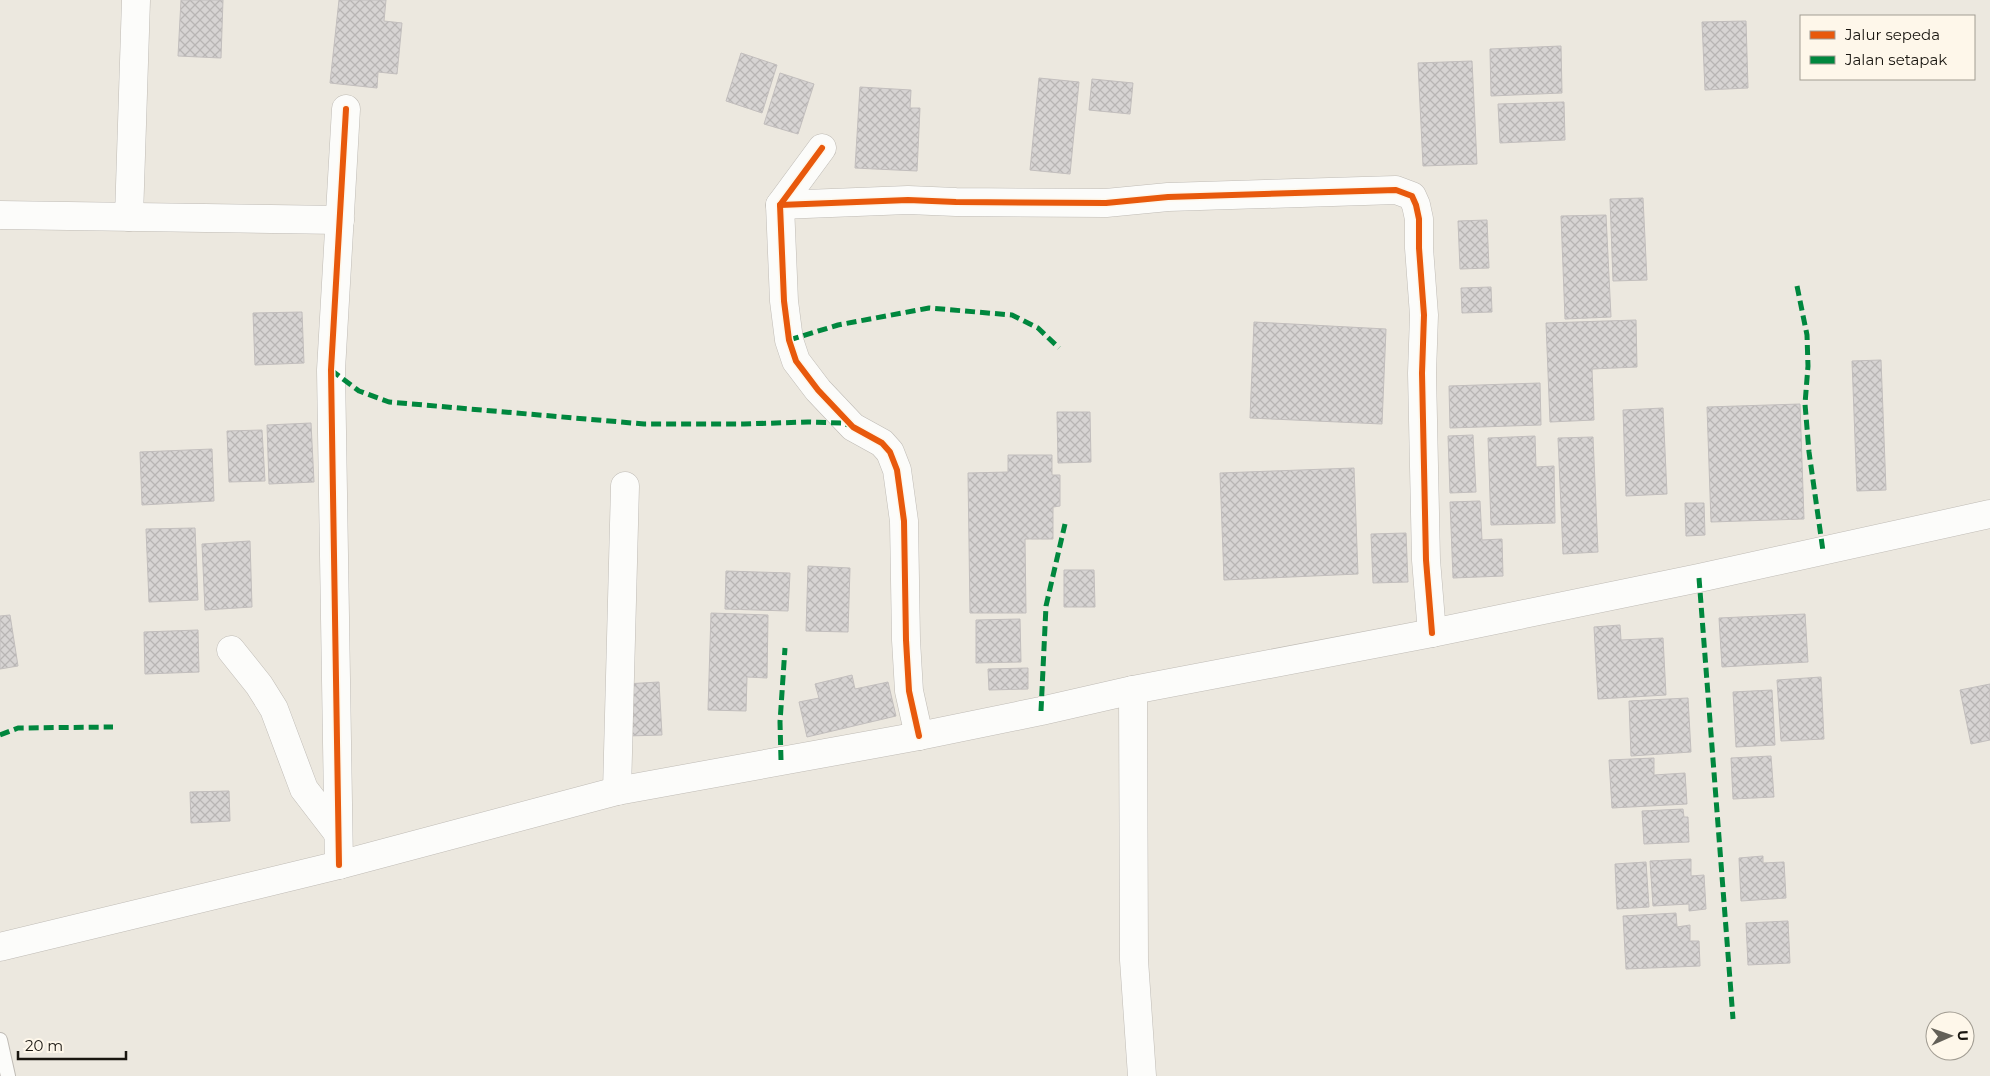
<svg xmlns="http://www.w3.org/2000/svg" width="1990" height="1076" font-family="Montserrat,sans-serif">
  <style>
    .building { fill: url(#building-cross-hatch); stroke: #c2bebd }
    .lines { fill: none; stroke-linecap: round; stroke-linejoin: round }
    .lane-casing { stroke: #bfbbb5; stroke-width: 16 }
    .street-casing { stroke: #bfbbb5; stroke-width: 29 }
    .secondary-casing { stroke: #bfbbb5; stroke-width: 29 }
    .lane { stroke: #fcfcfa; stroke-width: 14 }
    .street { stroke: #fcfcfa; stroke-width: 28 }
    .secondary { stroke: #fcfcfa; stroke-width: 28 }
    .quiet { stroke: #00873e; stroke-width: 5; stroke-dasharray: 10 5; stroke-linecap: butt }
    .cycleway-casing { stroke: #fef7ea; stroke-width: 9 }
    .cycleway { stroke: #e8590c; stroke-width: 6 }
  </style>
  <defs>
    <pattern id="building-cross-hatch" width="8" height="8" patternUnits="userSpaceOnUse" patternTransform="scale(1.25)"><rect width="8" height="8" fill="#d7d4d3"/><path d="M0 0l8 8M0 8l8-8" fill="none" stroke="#b8b5b4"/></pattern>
  </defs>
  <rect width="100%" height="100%" fill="#ece8df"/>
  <g class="building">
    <path d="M181 0H223L221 58 178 56Z"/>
    <path d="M339 0H386L384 21 402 23 397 74 378 72 377 88 330 83Z"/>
    <path d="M1746 21 1748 88 1705 90 1702 22Z"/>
    <path d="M1561 46 1562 93 1491 96 1490 49Z"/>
    <path d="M741 53 777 65 762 113 726 101Z"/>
    <path d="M1472 61 1477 164 1423 166 1418 63Z"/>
    <path d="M780 73 814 84 798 134 764 124Z"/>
    <path d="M1039 78 1079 82 1070 174 1030 170Z"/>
    <path d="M1092 79 1133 83 1130 114 1089 110Z"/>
    <path d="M860 87 911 90 910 108H920L917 171 855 168Z"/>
    <path d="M1564 102 1565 140 1500 143 1498 104Z"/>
    <path d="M1643 198 1647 280 1613 281 1610 199Z"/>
    <path d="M1606 215 1611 317 1565 319 1561 216Z"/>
    <path d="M1487 220 1489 268 1460 269 1458 221Z"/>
    <path d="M1491 287 1492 312 1462 313 1461 288Z"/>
    <path d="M302 312 304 363 255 365 253 313Z"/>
    <path d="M1636 320 1637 367 1592 369 1594 420 1550 422 1546 323Z"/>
    <path d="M1254 322 1386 329 1382 424 1250 418Z"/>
    <path d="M1881 360 1886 490 1857 491 1852 361Z"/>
    <path d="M1540 383 1541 425 1450 428 1449 386Z"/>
    <path d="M1800 404 1804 519 1711 522 1707 407Z"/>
    <path d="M1663 408 1667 494 1626 496 1623 410Z"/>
    <path d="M1057 412H1090L1091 462 1058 463Z"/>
    <path d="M311 423 314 482 269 484 267 425Z"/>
    <path d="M262 430 265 481 229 482 227 431Z"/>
    <path d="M1473 435 1476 492 1450 493 1448 436Z"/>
    <path d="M1535 436 1536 467 1554 466 1555 523 1491 525 1488 438Z"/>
    <path d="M1593 437 1598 552 1563 554 1558 438Z"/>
    <path d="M212 449 214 501 142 505 140 452Z"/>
    <path d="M1008 455H1052V475H1060V506L1053 507V539H1025L1026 613H970L968 473 1008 472Z"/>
    <path d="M1354 468 1358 574 1224 580 1220 473Z"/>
    <path d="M1480 501 1482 540 1502 539 1503 576 1453 578 1450 502Z"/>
    <path d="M1685 503H1704L1705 535 1686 536Z"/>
    <path d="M195 528 198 600 149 602 146 529Z"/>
    <path d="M1406 533 1408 582 1373 583 1371 534Z"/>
    <path d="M250 541 252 607 205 610 202 544Z"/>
    <path d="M808 566 850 568 848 632 806 631Z"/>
    <path d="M1064 570H1094L1095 607H1064Z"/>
    <path d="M726 571 790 573 788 611 725 609Z"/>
    <path d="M711 613 768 615 767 678 747 677 746 711 708 710Z"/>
    <path d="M1805 614 1808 662 1722 667 1719 618Z"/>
    <path d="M10 615 18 666 0 669V616Z"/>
    <path d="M1020 619 1021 662 976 663V620Z"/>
    <path d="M1620 625 1621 640 1663 638 1666 695 1598 699 1594 627Z"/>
    <path d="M198 630 199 672 145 674 144 632Z"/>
    <path d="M1028 668V689L989 690 988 669Z"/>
    <path d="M852 675 855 689 888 682 896 716 807 737 799 702 819 698 815 684Z"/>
    <path d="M1821 677 1824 739 1781 741 1777 680Z"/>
    <path d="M659 682 662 735 627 736 625 684Z"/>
    <path d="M1990 684V740L1971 744 1960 690Z"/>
    <path d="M1772 690 1775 745 1736 747 1733 692Z"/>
    <path d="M1688 698 1691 752 1631 756 1629 701Z"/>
    <path d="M1771 756 1774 797 1733 799 1731 758Z"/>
    <path d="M1654 758V775L1685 773 1687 804 1612 808 1609 760Z"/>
    <path d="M229 791 230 821 191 823 190 792Z"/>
    <path d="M1683 809 1684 817H1688L1689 842 1644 844 1642 811Z"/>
    <path d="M1763 856V863L1784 862 1786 898 1741 901 1739 858Z"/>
    <path d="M1691 859V876L1704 875 1706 909 1689 911V904L1653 906 1650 861Z"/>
    <path d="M1646 862 1649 907 1617 909 1615 864Z"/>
    <path d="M1676 913 1677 927 1690 925V941H1699L1700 966 1626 969 1623 916Z"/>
    <path d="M1788 921 1790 963 1748 965 1746 923Z"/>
  </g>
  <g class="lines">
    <defs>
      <path id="lane" d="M0 1040 8 1076"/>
      <g id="street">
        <path d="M822 148 780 205 784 301 789 340 796 361 818 390 853 427 882 443 890 452 897 470 904 521 906 640 909 691 919 736"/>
        <path d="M780 205 908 200 956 202 1106 203 1168 197 1396 190 1412 196 1416 205 1419 219V248L1424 315 1422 373 1426 560 1432 633"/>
        <path d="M0 215 340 220"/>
        <path d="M129 217 136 0"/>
        <path d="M231 650 259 685 274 709 304 789 337 832"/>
        <path d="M1133 690 1134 960 1142 1076"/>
        <path d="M617 791 625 486"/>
        <path d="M339 865 331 370 346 109"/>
      </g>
      <path id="secondary" d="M0 947 339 865 617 791 919 736 1041 711 1133 690 1432 633 1699 578 1990 514"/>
    </defs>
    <use href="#lane" class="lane-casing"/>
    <use href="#street" class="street-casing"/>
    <use href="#secondary" class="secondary-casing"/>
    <use href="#lane" class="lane"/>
    <use href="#street" class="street"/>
    <use href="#secondary" class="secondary"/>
    <g class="quiet">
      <path d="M1797 286 1807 335 1808 366 1805 404 1809 452 1823 551"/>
      <path d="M789 340 838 325 929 308 1012 315 1038 328 1059 348"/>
      <path d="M331 370 359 391 389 402 644 424H744L808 422 842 423 848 425"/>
      <path d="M1699 578 1733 1019"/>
      <path d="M1041 711 1046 606 1065 524"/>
      <path d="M0 735 18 728 113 727"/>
      <path d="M781 760 780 722 785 648"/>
    </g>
    <defs>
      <g id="cycleway">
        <path d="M822 148 780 205 784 301 789 340 796 361 818 390 853 427 882 443 890 452 897 470 904 521 906 640 909 691 919 736"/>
        <path d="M780 205 908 200 956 202 1106 203 1168 197 1396 190 1412 196 1416 205 1419 219V248L1424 315 1422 373 1426 560 1432 633"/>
        <path d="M339 865 331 370 346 109"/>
      </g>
    </defs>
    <use href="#cycleway" class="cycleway-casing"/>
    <use href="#cycleway" class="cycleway"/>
  </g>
  <rect x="1800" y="15" width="175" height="65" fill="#fef7ea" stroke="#a29d93"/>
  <rect x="1810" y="31" width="25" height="8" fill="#e8590c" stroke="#a29d93"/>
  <text x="1845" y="40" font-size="15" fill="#191610">Jalur sepeda</text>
  <rect x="1810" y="56" width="25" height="8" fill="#00873e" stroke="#a29d93"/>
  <text x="1845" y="65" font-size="15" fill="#191610">Jalan setapak</text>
  <g transform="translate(1950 1036) rotate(88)"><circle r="24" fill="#fef7ea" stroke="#a29d93"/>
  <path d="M0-4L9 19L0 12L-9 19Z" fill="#636058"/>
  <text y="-8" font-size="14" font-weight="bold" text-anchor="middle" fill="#191610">U</text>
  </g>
  <path d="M18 1051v8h108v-8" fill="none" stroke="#191610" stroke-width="2.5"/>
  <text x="25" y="1051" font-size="15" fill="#191610" stroke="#fef7ea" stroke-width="4" paint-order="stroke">20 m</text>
</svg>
